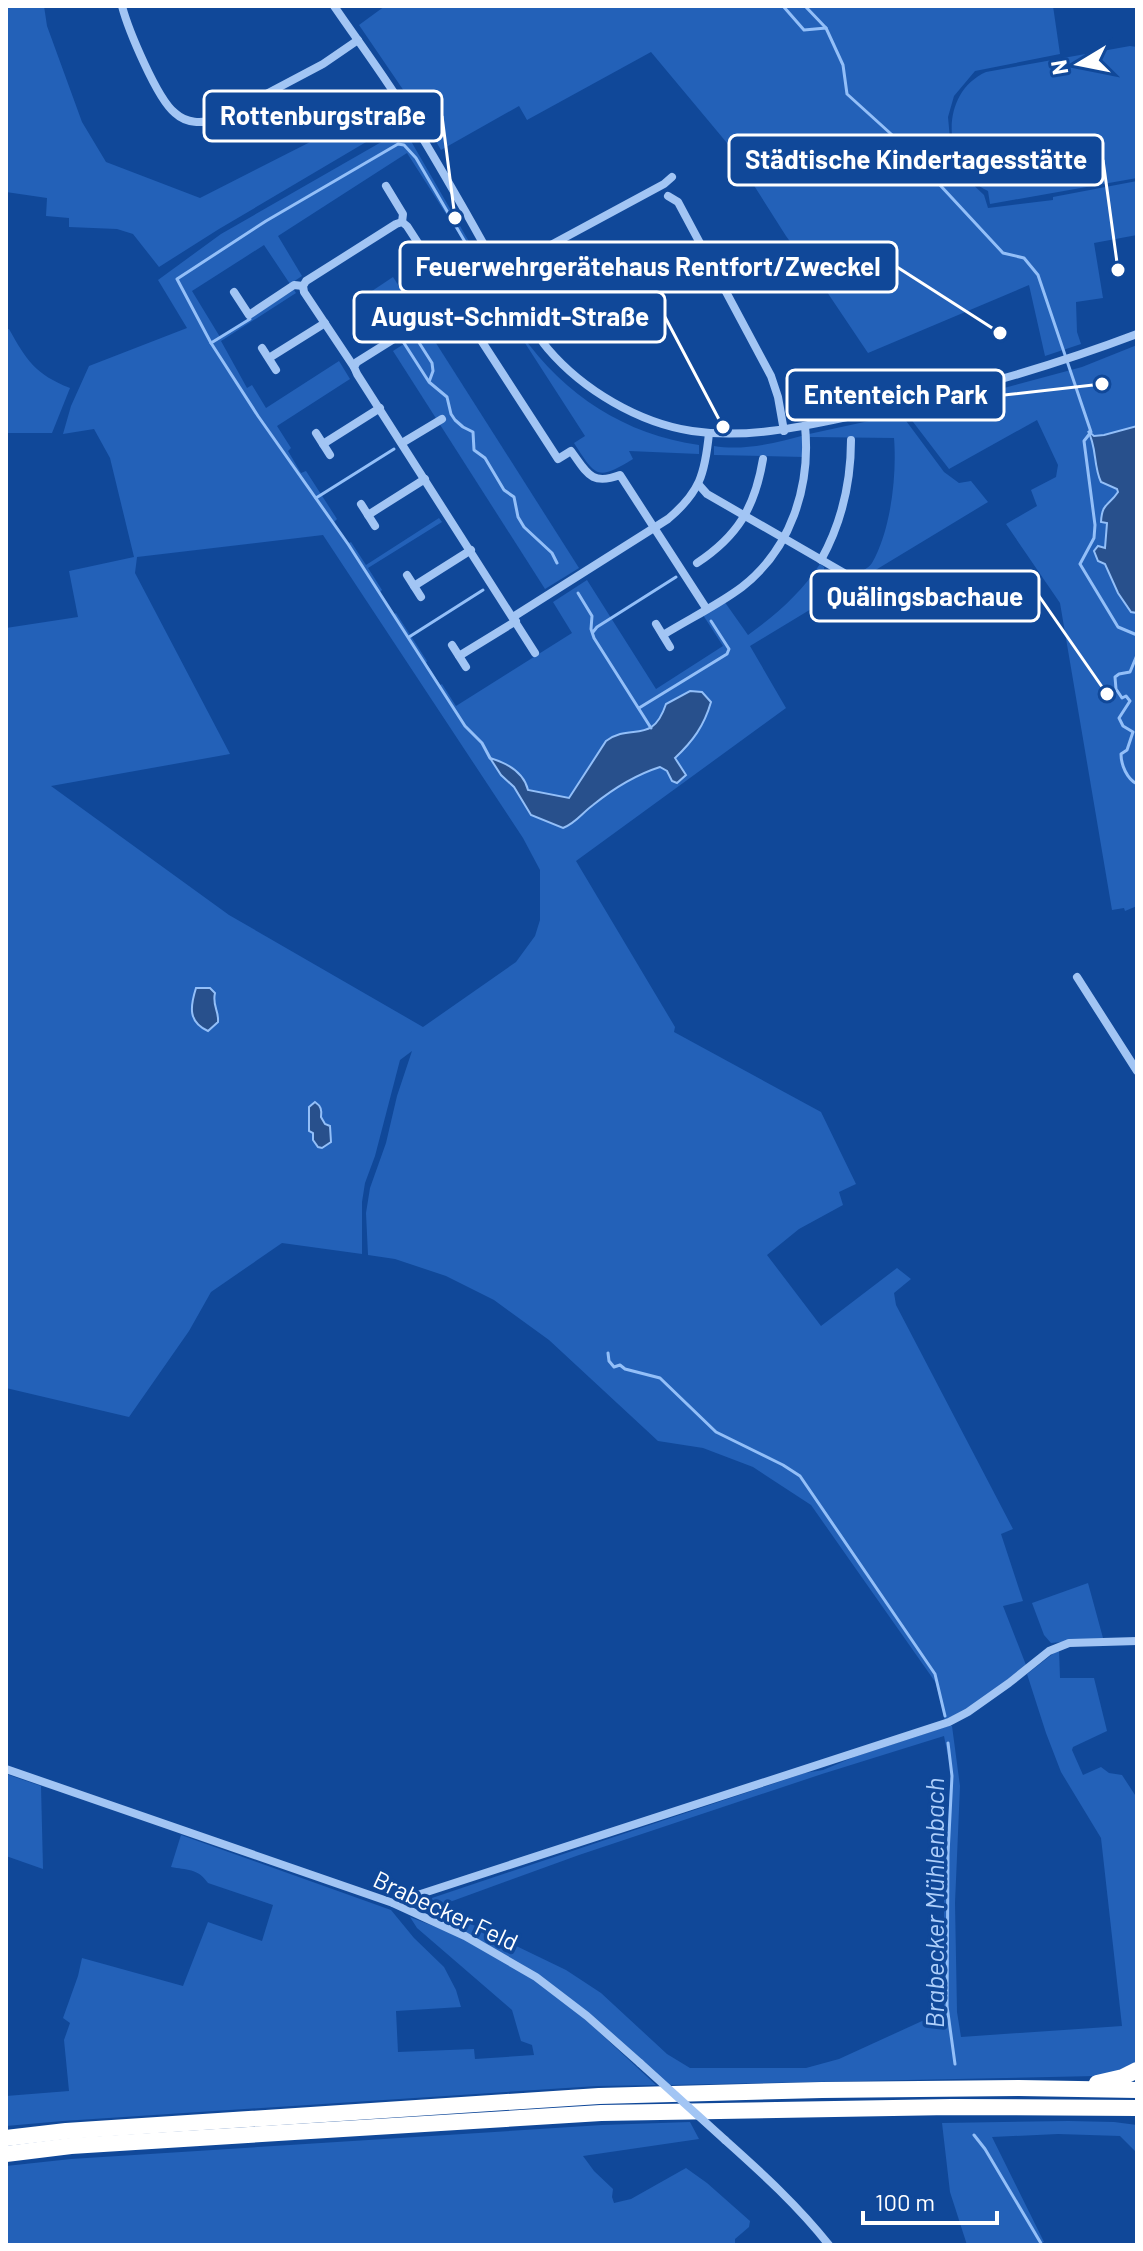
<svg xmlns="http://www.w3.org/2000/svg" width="1143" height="2251" font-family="Barlow,sans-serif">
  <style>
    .green { fill: #2361b8; fill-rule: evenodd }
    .water { fill: #28508c; stroke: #93bff8; stroke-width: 2 }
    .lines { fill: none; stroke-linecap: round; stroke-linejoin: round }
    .stream { stroke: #93bff8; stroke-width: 3 }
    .minor { stroke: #a2c5f4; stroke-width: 8 }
    .motorway { stroke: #fff; stroke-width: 16 }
    .minor-bridge { stroke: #a2c5f4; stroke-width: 8 }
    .labels { text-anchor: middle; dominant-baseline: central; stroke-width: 7; stroke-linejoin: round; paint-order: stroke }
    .street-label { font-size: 24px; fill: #fff; stroke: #104899 }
    .water-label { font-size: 26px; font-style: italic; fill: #aecffb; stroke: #104899 }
    .leader { fill: none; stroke: #fff; stroke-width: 3 }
    .callout-dot { fill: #fff; stroke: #104899; stroke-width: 3 }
    .callout { fill: #104899; stroke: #fff; stroke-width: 3 }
    .callout-label { font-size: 26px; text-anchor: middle; font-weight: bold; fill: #fff }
  </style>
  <rect width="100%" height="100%" fill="#104899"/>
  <g class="green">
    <path d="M6 6H44L47 26 82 122 106 162 200 198 389 102 400 122 219 229 159 267 133 234 117 229 69 227V218L46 216 47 198 6 192Z"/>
    <path d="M385 6H1053L1060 54 975 71 954 96 948 117 951 150 964 176 984 195 988 208 1053 200V197L1137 181V235L1094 243 1103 298 1076 302 1077 332 1081 344 1045 356 1029 285 868 353 827 292 786 236 727 143 651 52 527 120 519 106 441 150 421 116 359 25Z"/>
    <path d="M1130 46 1137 47V178L990 204 988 191C943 169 937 94 986 72Z"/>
    <path d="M404 129 486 271 485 275 461 290 456 287 482 270 407 153 278 236 302 276 290 284 264 245 192 291 220 337 294 290 296 293 221 341 247 388 252 385 266 408 339 361 350 379 277 426 291 448 288 451 301 473 306 471 337 519 334 522 347 544 351 542 366 565 439 518 442 522 368 568 382 590 379 593 393 615 396 613 427 661 426 663 440 685 442 684 456 706 572 633 553 602 587 580 656 689 723 646 703 615 724 601 748 635C776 615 801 593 820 564L824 567V573L822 575 817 572 810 583 827 594 834 584 831 580 832 576 837 575 845 578 847 575 851 577C858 573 868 569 872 563 891 530 897 475 894 438L810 437 809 434 901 414 944 472 959 483 971 481 988 502 750 646 786 708 576 861 675 1027 674 1032 821 1112 856 1184 839 1192 843 1205 799 1229 767 1255 821 1326 897 1268 911 1279 894 1293 896 1305 1013 1529 1001 1534 1023 1601 1003 1606 1026 1665 981 1700 945 1721 936 1683 811 1505 753 1467 703 1448 658 1441 549 1340 494 1300 446 1276 395 1259 368 1255 366 1213 370 1188 386 1143 397 1096 412 1051 400 1060 375 1156 365 1183 362 1202V1254L282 1243 211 1292 189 1331 129 1417 6 1388V628L78 617 69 571 134 557 110 458 94 429 63 434 71 406 89 366 187 328 158 280 221 234ZM323 535 523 838 540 870V920L535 936 516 962 423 1027 229 915 51 786 230 754 135 573 137 557Z"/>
    <path d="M393 277 419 317 385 339 360 299Z"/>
    <path d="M495 287C501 304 512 320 522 335 564 395 626 435 699 445V454L629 451 633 459C597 481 596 477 574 443L585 436 490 289Z"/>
    <path d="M9 329C27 361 35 374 70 388L52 433H6V330Z"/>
    <path d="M427 329 579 568 545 589 393 351Z"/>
    <path d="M1137 345V426L1104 435 1094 436 1090 432C1099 455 1087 481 1117 489L1118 492 1112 501 1105 504 1108 527 1105 564 1131 612 1137 613V906L1125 911 1124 908 1112 910 1060 603 1006 524 1037 506 1031 490 1056 477 1058 465 1037 420 949 469 907 414 1082 367Z"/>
    <path d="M805 435 804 457 714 455V446C743 451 777 443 805 435Z"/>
    <path d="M1088 1583 1103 1638 1051 1643 1044 1635 1032 1603Z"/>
    <path d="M1059 1649 1060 1678H1094L1107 1731 1073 1747 1072 1750 1083 1775 1101 1767 1109 1773 1122 1775 1137 1798V2062L1115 2073 1096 2076 668 2085 538 1975 425 1909 426 1900 805 1773 823 1770 854 1757 949 1726H952L960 1786 955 1903 957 2012 961 2037 1122 2026 1101 1838 1061 1772 1046 1733 1027 1674ZM944 1736 951 1771 944 1890V2011L839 2059 806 2068H690L667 2054 601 1993 566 1970 436 1907 579 1855 822 1774Z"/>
    <path d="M6 1774 41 1786 43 1869 6 1856Z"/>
    <path d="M181 1835 391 1910 414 1938 444 1967 456 1990 461 2007 396 2011 398 2052 474 2049 475 2059 534 2055 532 2045 521 2041 512 2010 417 1928 410 1917 464 1938 516 1968 552 1992 586 2020 656 2085 597 2086 63 2121 6 2126V2096L69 2091 64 2040 70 2023 63 2018 78 1976 82 1958 183 1986 208 1922 262 1941 273 1905 208 1883C198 1868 186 1870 171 1867Z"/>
    <path d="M1068 2121 1114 2122 1137 2125V2153L1120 2136 1058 2134 992 2137 1044 2242 1027 2245H967L950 2192 942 2123Z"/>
    <path d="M690 2122 699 2139 583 2156 594 2171 613 2189 612 2197 614 2203 631 2199 686 2168 707 2183 750 2221 749 2227 735 2239V2245H6V2166L71 2159 602 2125Z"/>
  </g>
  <g class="water">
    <path d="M1137 426V613L1131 612 1118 593 1105 564 1098 561 1094 551 1098 546 1105 548 1107 523 1101 522C1102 502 1109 506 1118 492L1117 489 1101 482C1093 465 1097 447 1088 431L1094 436 1104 435Z"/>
    <path d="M690 691 702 692 711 702C704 726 693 741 675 758L686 775 677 783 672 781 667 771 660 767C635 775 614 788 593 805 582 813 576 823 563 828L531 815 514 787 501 775 490 758C507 763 524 773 528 790L569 798 606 741C631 722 652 746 666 704Z"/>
    <path d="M196 988H210L215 993C212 1006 219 1010 218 1022L208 1031C188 1022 190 1007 196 988Z"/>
    <path d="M315 1102C321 1106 322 1110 321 1117L325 1124 330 1126 331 1142 322 1148 318 1147 313 1140V1133L309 1131V1107Z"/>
  </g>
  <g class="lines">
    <g class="stream">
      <path d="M783 6 804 30 826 28 843 65 847 94 901 143 1003 253 1024 258 1038 275 1091 432 1084 441 1095 525 1094 538 1080 564 1118 627 1137 635"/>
      <path d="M805 6 826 28"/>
      <path d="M468 247 416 158 404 145 398 144 266 221 177 279 211 343 258 416 348 544 465 726 482 743 490 758"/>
      <path d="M211 343 250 319"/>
      <path d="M429 382 386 315 397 308 432 363 433 371 429 382 447 397 451 414 455 420 463 427 473 432 474 450 485 458 504 490 514 497 518 517 524 527 552 553 557 563"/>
      <path d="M316 498 394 449"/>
      <path d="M578 593 592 616 591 629 594 638 651 728"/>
      <path d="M593 632 597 627 676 577"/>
      <path d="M409 637 483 590"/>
      <path d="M1137 655 1130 672 1119 674 1115 677 1116 689 1122 698 1126 696 1130 701 1119 718 1123 726 1133 732 1127 750 1121 754C1121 765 1127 779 1137 784"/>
      <path d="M639 708 727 654 729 649 711 621"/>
      <path d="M608 1353 609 1361 614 1367 620 1365 625 1369 660 1378 716 1432 783 1465 800 1476 935 1674 945 1716"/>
      <path d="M948 1743 952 1776 948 1854 947 2006 955 2064"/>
      <path d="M974 2135 985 2149 1042 2245"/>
    </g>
    <g class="minor">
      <path d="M122 6C128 29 157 99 175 113 187 124 201 123 217 120L323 64 358 40"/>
      <path d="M334 6C360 44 388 81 412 121 429 148 445 176 461 204 480 237 498 271 518 303 528 319 536 335 548 349 583 390 639 423 692 431 753 440 812 424 871 412 962 392 1050 367 1137 334"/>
      <path d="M386 186 403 214 402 222"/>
      <path d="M668 196 678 202 771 376 778 397 784 431"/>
      <path d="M234 292 249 315 294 285 303 286"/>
      <path d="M262 348 276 370"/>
      <path d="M269 358 325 323"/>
      <path d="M354 367 304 292 303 286 306 281 396 224 402 222 407 226 558 459 571 451C587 473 591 486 620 475L706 608"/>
      <path d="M316 433 330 455"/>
      <path d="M402 443 442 419"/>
      <path d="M323 444 380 408"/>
      <path d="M699 485 707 494 844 573"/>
      <path d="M361 504 375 526"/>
      <path d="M368 515 425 479"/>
      <path d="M821 560C842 522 851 484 851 440"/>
      <path d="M697 563C738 536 755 507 763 459"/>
      <path d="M407 575 421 597"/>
      <path d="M414 586 471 550"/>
      <path d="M513 617 668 519C700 492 705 474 709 433"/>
      <path d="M656 624 670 647"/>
      <path d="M663 635C689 619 718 605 742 587 791 549 811 486 805 426"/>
      <path d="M452 645 466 667"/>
      <path d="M535 653 357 374 354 367 357 362 499 273 664 184 672 177"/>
      <path d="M459 656 516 621"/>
      <path d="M1077 977 1137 1071"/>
      <path d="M6 1769 393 1903 465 1936 536 1977 587 2016 640 2063"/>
      <path d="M393 1903 949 1722 968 1712 1009 1683 1049 1651 1069 1643 1137 1641"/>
      <path d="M725 2140C762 2173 798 2206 829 2245"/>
    </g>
    <g class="motorway">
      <path d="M1097 2083 1123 2077 1137 2070"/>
      <path d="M6 2138 66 2131 599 2096 822 2090 1019 2088 1137 2090"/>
      <path d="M6 2154 71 2146 601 2113 951 2107 1137 2108"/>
    </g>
    <path class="minor-bridge" d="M640 2063 725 2140"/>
  </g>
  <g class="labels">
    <g class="street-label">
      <text transform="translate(446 1910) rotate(25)">Brabecker Feld</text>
    </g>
    <g class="water-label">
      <text transform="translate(933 1903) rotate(-90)">Brabecker Mühlenbach</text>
    </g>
  </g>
  <path class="leader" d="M455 218L442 116M1118 270L1103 160M1000 333L897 267M723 427L665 317M1102 384L1004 395M1107 694L1039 596"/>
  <g class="callout-dot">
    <circle cx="455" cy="218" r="8"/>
    <circle cx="1118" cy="270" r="8"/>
    <circle cx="1000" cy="333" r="8"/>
    <circle cx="723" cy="427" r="8"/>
    <circle cx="1102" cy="384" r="8"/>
    <circle cx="1107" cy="694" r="8"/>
  </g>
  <g class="callout">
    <rect x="204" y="91" width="238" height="50" rx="8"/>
    <rect x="729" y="135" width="374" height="50" rx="8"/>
    <rect x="400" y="242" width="497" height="50" rx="8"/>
    <rect x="354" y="292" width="311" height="50" rx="8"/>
    <rect x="787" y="370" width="217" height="50" rx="8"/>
    <rect x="811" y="571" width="228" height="50" rx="8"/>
  </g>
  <g class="callout-label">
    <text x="323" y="125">Rottenburgstraße</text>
    <text x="916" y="169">Städtische Kindertagesstätte</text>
    <text x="648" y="276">Feuerwehrgerätehaus Rentfort/Zweckel</text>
    <text x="510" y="326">August-Schmidt-Straße</text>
    <text x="896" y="404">Ententeich Park</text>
    <text x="925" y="606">Quälingsbachaue</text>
  </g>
  <rect width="1143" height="2251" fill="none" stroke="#ffffff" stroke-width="16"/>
  <g transform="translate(1079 64) rotate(260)" stroke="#104899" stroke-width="6" paint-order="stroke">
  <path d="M0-6L14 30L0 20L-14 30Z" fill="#ffffff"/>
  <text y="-12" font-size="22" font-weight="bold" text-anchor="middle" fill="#ffffff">N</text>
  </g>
  <path d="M863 2211v12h134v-12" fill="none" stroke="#ffffff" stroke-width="4"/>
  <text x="875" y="2211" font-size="24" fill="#ffffff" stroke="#104899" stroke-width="6" paint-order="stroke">100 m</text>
</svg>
